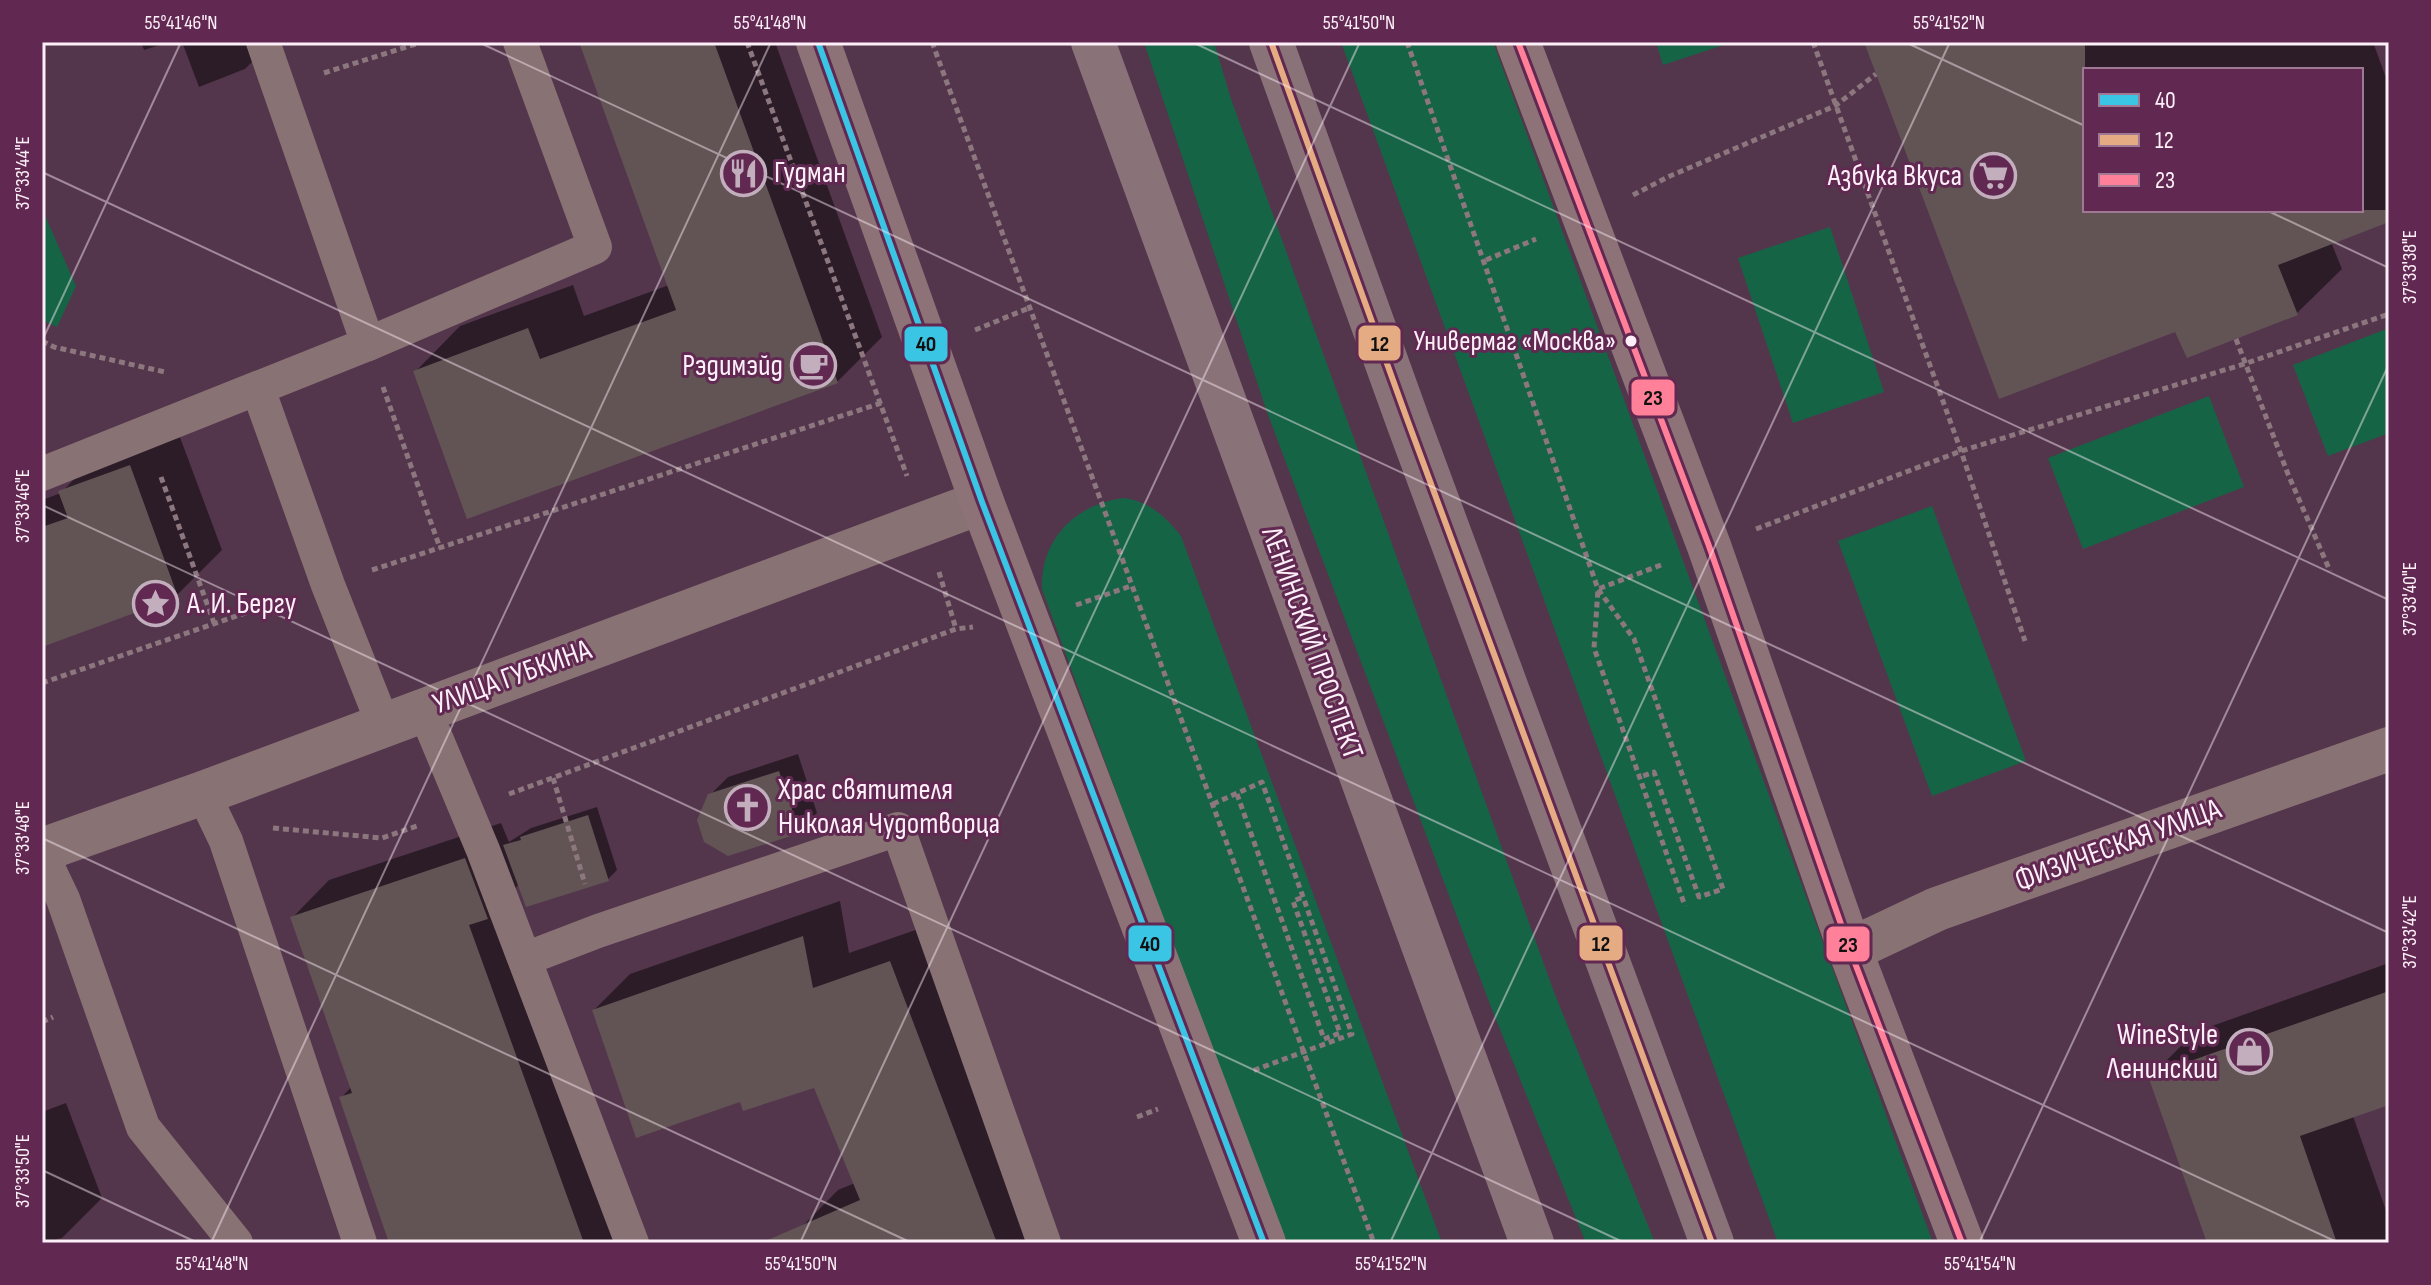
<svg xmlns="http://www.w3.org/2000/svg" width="2431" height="1285" font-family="'Sofia Sans Condensed',sans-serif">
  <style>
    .green { fill: #166446 }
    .shadow { fill: #0007; fill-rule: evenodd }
    .building { fill: #625355 }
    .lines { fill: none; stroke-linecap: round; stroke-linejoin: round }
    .path { stroke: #8c777e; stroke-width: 5; stroke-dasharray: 6 4; stroke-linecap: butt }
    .lane { stroke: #897274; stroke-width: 34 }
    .street { stroke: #897274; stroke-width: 44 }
    .secondary { stroke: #8d7377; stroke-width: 44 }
    .primary { stroke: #8a7279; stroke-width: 44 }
    .bus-1-casing { stroke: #612952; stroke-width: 12 }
    .bus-2-casing { stroke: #612952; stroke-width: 12 }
    .bus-3-casing { stroke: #612952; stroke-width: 12 }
    .bus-1 { stroke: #3ac5e4; stroke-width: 6 }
    .bus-2 { stroke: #e5ac83; stroke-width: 6 }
    .bus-3 { stroke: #ff8098; stroke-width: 6 }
    .ticks { fill: none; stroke: #fdeff8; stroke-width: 2; stroke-opacity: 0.45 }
    .bus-dot { fill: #fdeff8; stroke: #612952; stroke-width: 3 }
    .labels { text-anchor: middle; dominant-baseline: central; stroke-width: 6; stroke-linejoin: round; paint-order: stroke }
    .bus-label { font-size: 28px; fill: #fdeff8; stroke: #612952; text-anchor: end }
    .poi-label { font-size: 30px; fill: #fdeff8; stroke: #612952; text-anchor: start }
    .street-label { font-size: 30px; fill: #fdeff8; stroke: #612952 }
    .line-badge { stroke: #612952; stroke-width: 3 }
    .pale-badge-label { font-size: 22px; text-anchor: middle; font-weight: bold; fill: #111 }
    .neatline { fill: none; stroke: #fdeff8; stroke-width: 3 }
    .ticks-label { font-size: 20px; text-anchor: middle; fill: #fdeff8 }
  </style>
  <rect width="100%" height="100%" fill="#54364c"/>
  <g class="green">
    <path d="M1144 42H1214L1230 96 1554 992 1655 1243H1586L1491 1007 1267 412Z"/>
    <path d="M1341 42H1493L1933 1243H1778Z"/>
    <path d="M1656 42H1733L1663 65Z"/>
    <path d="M42 209 76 286 57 327 42 320Z"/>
    <path d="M1830 227 1884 392 1793 423 1738 258Z"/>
    <path d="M2389 328V433L2328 456 2293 365Z"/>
    <path d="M2209 396 2244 487 2083 549 2048 458Z"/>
    <path d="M1124 498C1150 502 1165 516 1181 536L1442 1243H1281L1042 589C1040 540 1075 504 1124 498Z"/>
    <path d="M1932 506 2026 761 1932 796 1838 541Z"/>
  </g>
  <g class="shadow">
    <path d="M141 42H169L144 50Z"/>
    <path d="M182 42H247L254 60 245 69 199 87Z"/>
    <path d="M581 42H775L882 337 837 382 416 371 460 326 573 285 584 316 669 285Z"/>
    <path d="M1867 42H2373L2389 86V213L2331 242 2342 269 2297 313 2176 330ZM2085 70H2361V210H2085Z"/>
    <path d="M174 421 222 550 177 595 42 645V500L61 493 105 446Z"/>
    <path d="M798 754 817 813 799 831 710 795 728 777Z"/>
    <path d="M597 807 617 870 608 879 519 884 508 896 633 1243H391L341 1098 352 1086 293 917 329 880 501 823 509 842 531 828Z"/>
    <path d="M840 901 849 953 927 926 1047 1243H786L838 1190 855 1183 816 1085 742 1100 594 1010 630 974Z"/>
    <path d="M2389 963V1103L2353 1116 2389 1219V1243H2209L2150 1077 2195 1032Z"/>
    <path d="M66 1103 102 1198 62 1238 42 1243V1112Z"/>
  </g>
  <g class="building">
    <path d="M579 42H714L838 383 467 519 413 371 528 328 540 359 676 310Z"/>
    <path d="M1864 42H2085V210H2389V222L2278 265 2298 315 2187 358 2175 332 1999 399Z"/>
    <path d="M130 465 178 597 42 647V527L68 518 58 491Z"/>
    <path d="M779 771 800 833 728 856 704 842 697 820 708 794Z"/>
    <path d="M588 815 609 881 526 907 503 845 521 840 520 837Z"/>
    <path d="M465 858 488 919 469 925 584 1243H389L339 1097 352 1093 290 917Z"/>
    <path d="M803 936 813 988 890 961 997 1243H761L860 1200 814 1088 743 1111 740 1102 636 1138 592 1010Z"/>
    <path d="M2389 991V1105L2300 1136 2337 1243H2207L2148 1076Z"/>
  </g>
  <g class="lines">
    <g class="path">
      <path d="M747 42 907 476"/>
      <path d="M932 42 1374 1243"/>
      <path d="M1407 42 1598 589 1634 639 1723 889 1699 897 1654 772 1640 777"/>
      <path d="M1813 42 1961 451 2025 641"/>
      <path d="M324 73 422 42"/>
      <path d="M1633 195 1670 176 1835 106 1876 74"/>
      <path d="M1486 260 1536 239"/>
      <path d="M975 330 1029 308"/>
      <path d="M2236 339 2288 474 2330 571"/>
      <path d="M42 341 54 347 165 372"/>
      <path d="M383 387 440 548"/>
      <path d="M161 477 214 623"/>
      <path d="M1756 529 1961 451 2244 364 2389 314"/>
      <path d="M1661 565 1598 589 1594 648 1685 906"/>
      <path d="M372 570 881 403"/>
      <path d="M939 572 956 629"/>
      <path d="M1076 605 1131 586"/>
      <path d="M42 683 283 600"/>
      <path d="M553 778 585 884"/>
      <path d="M509 794 956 629 973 627"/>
      <path d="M1237 794 1324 1039 1340 1033 1293 901 1303 897"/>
      <path d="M1213 804 1262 782 1352 1034 1252 1071"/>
      <path d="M273 828 382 838 420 825"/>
      <path d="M42 1022 53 1017"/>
      <path d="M1137 1117 1158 1109"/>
    </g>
    <g class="lane">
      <path d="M368 344 595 247 520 42"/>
      <path d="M258 389 328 585 383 724"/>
      <path d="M42 474 368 344 263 42"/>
      <path d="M424 709 483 850 632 1243"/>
      <path d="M203 793 226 841 360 1243"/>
      <path d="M42 855 63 899 143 1127 236 1243"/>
      <path d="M525 959 598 931 898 829 1044 1243"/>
    </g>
    <g class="street">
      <path d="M42 850 203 793 982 502"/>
      <path d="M1850 950 1937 909 2389 749"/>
    </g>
    <g class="secondary">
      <path d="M818 42 982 502 1264 1243"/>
      <path d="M1518 42 1709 546 1850 950 1962 1243"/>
    </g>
    <g class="primary">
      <path d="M1093 42 1532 1243"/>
      <path d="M1271 42 1407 419 1712 1243"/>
    </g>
    <defs>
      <path id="bus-1" d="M818 42 982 502 1264 1243"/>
      <path id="bus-2" d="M1271 42 1407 419 1712 1243"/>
      <path id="bus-3" d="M1518 42 1709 546 1850 950 1962 1243"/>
    </defs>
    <use href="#bus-1" class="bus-1-casing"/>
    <use href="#bus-2" class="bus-2-casing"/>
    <use href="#bus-3" class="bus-3-casing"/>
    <use href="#bus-1" class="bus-1"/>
    <use href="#bus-2" class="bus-2"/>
    <use href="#bus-3" class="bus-3"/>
  </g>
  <path class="ticks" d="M478 42 2389 933M1192 42 2389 600M1905 42 2085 126M42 172 2339 1243M2266 210 2389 268M42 341 181 42M42 505 1625 1243M42 838 912 1243M42 1170 198 1243M211 1243 771 42M800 1243 1360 42M1390 1243 1950 42M1979 1243 2389 364"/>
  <defs>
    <symbol id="restaurant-ring" viewBox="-11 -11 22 22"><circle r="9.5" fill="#612952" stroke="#c2aebc" stroke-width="1.5"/><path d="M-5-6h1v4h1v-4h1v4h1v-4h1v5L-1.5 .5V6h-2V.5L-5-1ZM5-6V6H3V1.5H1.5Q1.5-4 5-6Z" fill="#c2aebc"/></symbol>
    <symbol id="supermarket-ring" viewBox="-11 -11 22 22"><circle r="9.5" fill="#612952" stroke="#c2aebc" stroke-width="1.5"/><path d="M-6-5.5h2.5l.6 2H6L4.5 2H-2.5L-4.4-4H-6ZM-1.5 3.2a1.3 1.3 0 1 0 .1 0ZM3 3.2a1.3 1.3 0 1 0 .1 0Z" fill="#c2aebc"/></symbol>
    <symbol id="cafe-ring" viewBox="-11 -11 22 22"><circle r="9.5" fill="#612952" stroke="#c2aebc" stroke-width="1.5"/><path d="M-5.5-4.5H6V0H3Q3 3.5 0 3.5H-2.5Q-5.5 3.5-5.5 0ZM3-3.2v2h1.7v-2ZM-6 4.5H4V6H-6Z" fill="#c2aebc"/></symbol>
    <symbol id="sight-ring" viewBox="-11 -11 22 22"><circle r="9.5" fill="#612952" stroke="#c2aebc" stroke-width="1.5"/><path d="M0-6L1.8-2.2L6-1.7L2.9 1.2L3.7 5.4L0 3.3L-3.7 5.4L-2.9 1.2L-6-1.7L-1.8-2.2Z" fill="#c2aebc"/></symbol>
    <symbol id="church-ring" viewBox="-11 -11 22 22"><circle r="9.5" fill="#612952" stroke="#c2aebc" stroke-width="1.5"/><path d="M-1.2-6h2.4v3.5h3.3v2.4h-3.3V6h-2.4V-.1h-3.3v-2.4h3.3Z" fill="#c2aebc"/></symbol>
    <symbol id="shop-ring" viewBox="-11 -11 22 22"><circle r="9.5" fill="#612952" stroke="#c2aebc" stroke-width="1.5"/><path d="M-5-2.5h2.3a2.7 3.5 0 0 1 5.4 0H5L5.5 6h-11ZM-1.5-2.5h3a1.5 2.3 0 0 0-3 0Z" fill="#c2aebc"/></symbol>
  </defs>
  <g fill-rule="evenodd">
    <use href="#restaurant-ring" x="718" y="148" width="51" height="51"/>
    <use href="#supermarket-ring" x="1968" y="150" width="51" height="51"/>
    <use href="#cafe-ring" x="788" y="340" width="51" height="51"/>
    <use href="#sight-ring" x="130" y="578" width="51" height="51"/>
    <use href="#church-ring" x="722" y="782" width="51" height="51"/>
    <use href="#shop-ring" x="2224" y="1026" width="51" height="51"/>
  </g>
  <circle class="bus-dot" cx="1631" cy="341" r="7"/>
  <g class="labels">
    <g class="bus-label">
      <text x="1616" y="341">Универмаг «Москва»</text>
    </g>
    <g class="poi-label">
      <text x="774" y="173">Гудман</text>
      <text x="1962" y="176" text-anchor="end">Азбука Вкуса</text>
      <text x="783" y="366" text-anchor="end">Рэдимэйд</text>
      <text x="187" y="604">А. И. Бергу</text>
      <text x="778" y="790">Храс святителя<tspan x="778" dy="34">Николая Чудотворца</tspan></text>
      <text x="2218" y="1035" text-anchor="end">WineStyle<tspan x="2218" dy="34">Ленинский</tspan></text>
    </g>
    <g class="street-label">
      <text transform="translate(1312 643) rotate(70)">ЛЕНИНСКИЙ ПРОСПЕКТ</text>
      <text transform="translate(512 677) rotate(-20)">УЛИЦА ГУБКИНА</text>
      <text transform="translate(2118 845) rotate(-20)">ФИЗИЧЕСКАЯ УЛИЦА</text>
    </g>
  </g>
  <g class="line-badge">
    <rect x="1357" y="324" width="45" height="38" rx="8" fill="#e5ac83"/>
    <rect x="903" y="325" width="46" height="38" rx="8" fill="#3ac5e4"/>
    <rect x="1630" y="378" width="46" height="39" rx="8" fill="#ff8098"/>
    <rect x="1578" y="924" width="46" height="38" rx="8" fill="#e5ac83"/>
    <rect x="1127" y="924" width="46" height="39" rx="8" fill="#3ac5e4"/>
    <rect x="1825" y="925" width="46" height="38" rx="8" fill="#ff8098"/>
  </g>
  <g class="pale-badge-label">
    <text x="1380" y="351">12</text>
    <text x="926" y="351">40</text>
    <text x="1653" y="405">23</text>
    <text x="1601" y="951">12</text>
    <text x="1150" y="951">40</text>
    <text x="1848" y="952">23</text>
  </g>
  <rect width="2431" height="1285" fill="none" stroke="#612952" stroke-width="88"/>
  <rect x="2083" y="68" width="280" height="144" fill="#612952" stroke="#9f7894" stroke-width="2"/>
  <rect x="2099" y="94" width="40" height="12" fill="#3ac5e4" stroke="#9f7894" stroke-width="2"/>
  <text x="2155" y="108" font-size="24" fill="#fdeff8">40</text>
  <rect x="2099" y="134" width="40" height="12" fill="#e5ac83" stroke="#9f7894" stroke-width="2"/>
  <text x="2155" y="148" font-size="24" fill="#fdeff8">12</text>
  <rect x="2099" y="174" width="40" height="12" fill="#ff8098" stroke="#9f7894" stroke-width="2"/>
  <text x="2155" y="188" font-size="24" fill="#fdeff8">23</text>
  <rect x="44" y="44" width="2343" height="1197" class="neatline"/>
  <g class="ticks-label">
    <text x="181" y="29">55°41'46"N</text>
    <text x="770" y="29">55°41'48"N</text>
    <text x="1359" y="29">55°41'50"N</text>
    <text x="1949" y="29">55°41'52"N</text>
    <text transform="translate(22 173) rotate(-90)" y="7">37°33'44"E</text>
    <text transform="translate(2409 267) rotate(-90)" y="7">37°33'38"E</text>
    <text transform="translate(22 506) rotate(-90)" y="7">37°33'46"E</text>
    <text transform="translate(2409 599) rotate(-90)" y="7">37°33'40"E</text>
    <text transform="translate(22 838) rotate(-90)" y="7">37°33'48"E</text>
    <text transform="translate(2409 932) rotate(-90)" y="7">37°33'42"E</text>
    <text transform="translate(22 1171) rotate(-90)" y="7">37°33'50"E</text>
    <text x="212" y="1270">55°41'48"N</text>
    <text x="801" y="1270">55°41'50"N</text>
    <text x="1391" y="1270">55°41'52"N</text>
    <text x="1980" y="1270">55°41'54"N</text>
  </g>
</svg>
